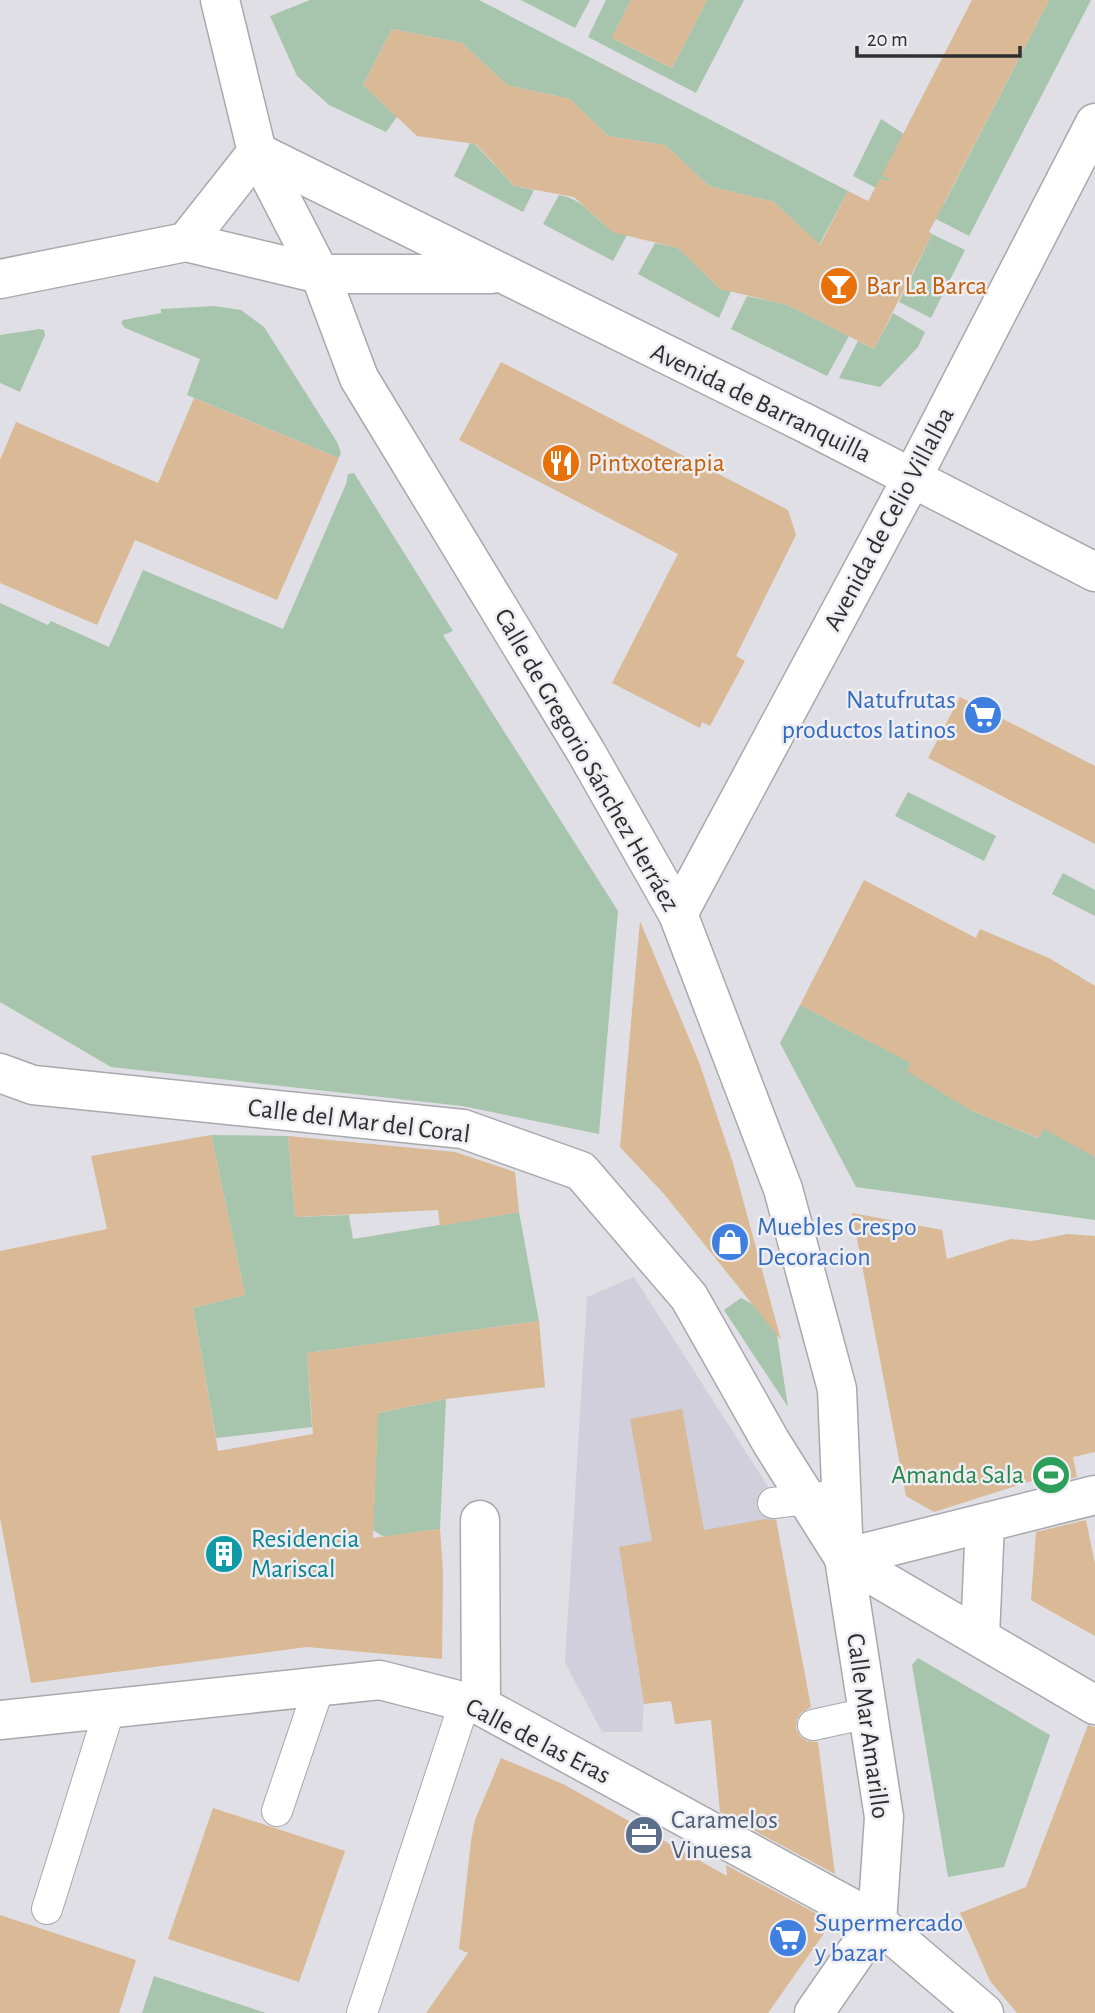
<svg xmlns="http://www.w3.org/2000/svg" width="1095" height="2013" font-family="'Alegreya Sans',sans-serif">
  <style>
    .built { fill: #d0cfdb }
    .green { fill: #a7c5ac }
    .building { fill: #d9b996 }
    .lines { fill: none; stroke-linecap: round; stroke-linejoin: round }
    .lane-casing { stroke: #a8a8ad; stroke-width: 32 }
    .street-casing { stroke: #a8a8ad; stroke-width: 41 }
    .lane { stroke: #fff; stroke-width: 30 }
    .street { stroke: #fff; stroke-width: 38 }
    .labels { text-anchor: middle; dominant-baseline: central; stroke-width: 5; stroke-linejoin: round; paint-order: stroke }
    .food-label { font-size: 26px; fill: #c56008; stroke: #ededf2; text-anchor: start }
    .street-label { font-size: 26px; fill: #2f2f31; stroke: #ededf2 }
    .shop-label { font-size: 26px; fill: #366cbe; stroke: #ededf2; text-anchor: start }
    .leisure-label { font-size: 26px; fill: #27864d; stroke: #ededf2; text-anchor: end }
    .culture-label { font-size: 26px; fill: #0d838f; stroke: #ededf2; text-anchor: start }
    .service-label { font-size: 26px; fill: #4e5e75; stroke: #ededf2; text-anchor: start }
  </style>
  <rect width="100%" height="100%" fill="#e0dfe5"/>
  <path class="built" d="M634 1277 772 1493 785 1570 670 1639 635 1651 644 1704 642 1732H602L565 1663 587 1297Z"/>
  <g class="green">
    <path d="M310 0H479L848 191 819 245 774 202 709 186 665 145 608 136 570 99 507 85 462 43 392 29 363 85 397 117 386 132 329 105 297 76 270 16Z"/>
    <path d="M521 0H590L575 28Z"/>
    <path d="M606 0H631L612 38 672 68 707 0H744L696 93 588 37Z"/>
    <path d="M1049 0H1091L969 236 853 176 881 119 904 134 884 173 944 204Z"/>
    <path d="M470 143 475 144 514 186 534 190 523 212 454 176Z"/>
    <path d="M559 195C591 200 595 229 627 235L613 261 543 224Z"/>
    <path d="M932 234 965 250 931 318 899 302Z"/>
    <path d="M655 243 678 248 720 289 731 291 719 318 638 274Z"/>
    <path d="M747 296 788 305 849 336 827 376 731 329Z"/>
    <path d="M214 306 241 310 264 327 337 442 341 453 339 458 187 395 200 359 125 328 121 323 123 320 161 313V309Z"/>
    <path d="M893 313 925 332 918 347 880 387 839 378 858 341 874 349Z"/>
    <path d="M40 329 44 330 45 335 20 392 0 383V335Z"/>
    <path d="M354 473 453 631 443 635 618 911 599 1134 462 1106 111 1067 0 1002V603L48 625 51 621 109 647 143 570 283 629 346 484 348 474Z"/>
    <path d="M908 792 996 836 984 861 895 816Z"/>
    <path d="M1063 873 1095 890V916L1052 894Z"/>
    <path d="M800 1005 877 1045 888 1023 970 1110 1038 1138 1054 1109 1095 1157V1220L856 1187 780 1043Z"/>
    <path d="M211 1135 288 1136 295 1217 349 1215 353 1239 519 1212 539 1321 307 1353 312 1427 216 1438 193 1308 245 1295Z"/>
    <path d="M741 1298 774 1316 788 1407 724 1310Z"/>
    <path d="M446 1399 440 1529 384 1537 373 1530 377 1436 374 1414Z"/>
    <path d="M918 1658 1050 1735 1004 1867 948 1877 912 1665Z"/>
    <path d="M154 1976 266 2013H142Z"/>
  </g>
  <g class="building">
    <path d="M631 0H707L672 68 612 38Z"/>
    <path d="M972 0H1049L929 232 932 234 874 349 788 305 720 289 678 248 612 232 574 197 514 186 476 144 417 136 363 85 392 29 462 43 507 85 570 99 608 136 665 145 709 186 774 202 820 245 848 191 868 201 880 179 893 181 882 175Z"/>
    <path d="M501 362 788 510 796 535 736 656 745 661 710 726 702 722 700 728 612 683 678 554 459 440Z"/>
    <path d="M194 398 339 458 277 600 135 540 97 625 0 583V460L16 422 158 483Z"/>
    <path d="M960 697 1095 766V844L928 758Z"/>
    <path d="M864 880 976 938 980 929 1049 958 1095 986V1157L1044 1129 1039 1138 970 1110 907 1071 911 1063 800 1005Z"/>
    <path d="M640 921 699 1062 733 1163 781 1340 664 1194 620 1147Z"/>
    <path d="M211 1135 245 1295 193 1308 218 1451 313 1434 307 1353 539 1321 545 1387 446 1399 378 1413 373 1538 440 1529 443 1572 442 1659 307 1647 31 1683 0 1518V1251L107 1229 91 1156Z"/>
    <path d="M288 1136 455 1152 515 1172 519 1212 440 1226 438 1210 295 1217Z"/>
    <path d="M852 1213 942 1230 947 1259 1011 1239 1032 1241 1068 1234 1095 1236V1452L1073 1457 1077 1477 1040 1486 1041 1478 934 1512 906 1496Z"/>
    <path d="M682 1409 704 1530 766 1519 776 1520 811 1707 801 1713 797 1719 796 1728 800 1736 807 1741 818 1742 835 1874 720 1812 711 1720 675 1724 671 1701 644 1704 619 1547 652 1541 630 1419Z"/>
    <path d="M1086 1520 1095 1564V1636L1031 1600 1036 1532Z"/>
    <path d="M1088 1725 1095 1727V2013H1017L990 1981 960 1913 1026 1887Z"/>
    <path d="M501 1758 563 1784 727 1876 726 1865 832 1922 768 2013H426L468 1953 459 1949 471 1841 475 1820Z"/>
    <path d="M213 1808 345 1851 299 1982 168 1939Z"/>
    <path d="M0 1915 136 1960 119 2013H0Z"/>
  </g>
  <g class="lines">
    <defs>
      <g id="lane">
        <path d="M773 1503 824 1497"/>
        <path d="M813 1725 868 1713"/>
        <path d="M277 1811 319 1687"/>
        <path d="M47 1909 110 1708"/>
        <path d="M362 2013 465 1701"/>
      </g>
      <g id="street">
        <path d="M220 0 257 152 320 274 359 378 586 752 678 914 783 1189 837 1389 844 1558 884 1817 877 1922 984 2013"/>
        <path d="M257 152 807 424 1095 572"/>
        <path d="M186 242 257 152"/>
        <path d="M0 279 186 242 320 274H492"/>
        <path d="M678 914 912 478 1095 123"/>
        <path d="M0 1073 33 1085 463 1129 581 1171 689 1297 771 1442 844 1558 1095 1705"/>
        <path d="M480 1520 481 1706"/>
        <path d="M844 1558 1095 1495"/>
        <path d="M980 1636 985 1523"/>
        <path d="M0 1720 380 1680 481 1706 877 1922 814 2013"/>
      </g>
    </defs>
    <use href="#lane" class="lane-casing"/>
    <use href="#street" class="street-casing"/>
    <use href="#lane" class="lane"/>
    <use href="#street" class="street"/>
  </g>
  <defs>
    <symbol id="bar-disc" viewBox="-11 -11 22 22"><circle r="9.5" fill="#e8710a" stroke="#ededf2"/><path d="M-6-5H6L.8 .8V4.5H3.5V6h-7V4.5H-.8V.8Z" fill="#fff"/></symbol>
    <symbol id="restaurant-disc" viewBox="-11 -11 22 22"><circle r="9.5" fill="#e8710a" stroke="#ededf2"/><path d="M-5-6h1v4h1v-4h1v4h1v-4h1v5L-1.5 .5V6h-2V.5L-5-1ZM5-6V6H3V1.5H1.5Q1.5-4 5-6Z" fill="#fff"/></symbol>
    <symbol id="supermarket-disc" viewBox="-11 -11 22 22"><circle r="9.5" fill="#3f7fe0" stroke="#ededf2"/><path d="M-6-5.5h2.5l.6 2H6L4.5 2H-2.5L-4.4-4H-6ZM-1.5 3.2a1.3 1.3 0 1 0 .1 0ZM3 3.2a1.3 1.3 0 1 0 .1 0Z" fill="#fff"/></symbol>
    <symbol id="shop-disc" viewBox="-11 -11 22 22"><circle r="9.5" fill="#3f7fe0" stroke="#ededf2"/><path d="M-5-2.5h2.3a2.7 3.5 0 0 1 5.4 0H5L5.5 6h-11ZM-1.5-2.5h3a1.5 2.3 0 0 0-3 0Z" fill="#fff"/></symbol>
    <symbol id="stadium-disc" viewBox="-11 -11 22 22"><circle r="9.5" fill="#2e9e5b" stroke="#ededf2"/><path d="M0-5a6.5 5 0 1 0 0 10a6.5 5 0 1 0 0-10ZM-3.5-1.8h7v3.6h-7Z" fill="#fff"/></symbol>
    <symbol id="building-disc" viewBox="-11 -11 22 22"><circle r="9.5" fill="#0f9aa8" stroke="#ededf2"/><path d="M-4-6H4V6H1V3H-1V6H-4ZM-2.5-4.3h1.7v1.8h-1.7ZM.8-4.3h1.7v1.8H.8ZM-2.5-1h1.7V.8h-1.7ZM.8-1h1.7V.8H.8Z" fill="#fff"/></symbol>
    <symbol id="office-disc" viewBox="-11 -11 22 22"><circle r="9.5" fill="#5c6f8a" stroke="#ededf2"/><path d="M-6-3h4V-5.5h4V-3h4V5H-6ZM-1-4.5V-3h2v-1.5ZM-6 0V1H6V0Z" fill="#fff"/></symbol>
  </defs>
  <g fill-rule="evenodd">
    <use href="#bar-disc" x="817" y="264" width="44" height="44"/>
    <use href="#restaurant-disc" x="539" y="441" width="44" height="44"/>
    <use href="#supermarket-disc" x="961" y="693" width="44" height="44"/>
    <use href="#shop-disc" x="708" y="1220" width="44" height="44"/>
    <use href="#stadium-disc" x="1029" y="1453" width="44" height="44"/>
    <use href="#building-disc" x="202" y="1532" width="44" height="44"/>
    <use href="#office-disc" x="622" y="1813" width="44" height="44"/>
    <use href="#supermarket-disc" x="766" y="1916" width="44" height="44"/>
  </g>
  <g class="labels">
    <g class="food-label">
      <text x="866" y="286">Bar La Barca</text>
      <text x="588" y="463">Pintxoterapia</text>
    </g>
    <g class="street-label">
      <text transform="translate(761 403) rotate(26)">Avenida de Barranquilla</text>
      <text transform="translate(889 519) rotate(-62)">Avenida de Celio Villalba</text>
      <text transform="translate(587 760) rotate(60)">Calle de Gregorio Sánchez Herráez</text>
      <text transform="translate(359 1121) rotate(7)">Calle del Mar del Coral</text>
      <text transform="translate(868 1726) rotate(82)">Calle Mar Amarillo</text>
      <text transform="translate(538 1741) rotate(27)">Calle de las Eras</text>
    </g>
    <g class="shop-label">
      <text x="956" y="700" text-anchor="end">Natufrutas<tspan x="956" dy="30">productos latinos</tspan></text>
      <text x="757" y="1227">Muebles Crespo<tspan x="757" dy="30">Decoracion</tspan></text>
      <text x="815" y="1923">Supermercado<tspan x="815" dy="30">y bazar</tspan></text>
    </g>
    <g class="leisure-label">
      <text x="1024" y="1475">Amanda Sala</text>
    </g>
    <g class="culture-label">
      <text x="251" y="1539">Residencia<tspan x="251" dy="30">Mariscal</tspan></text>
    </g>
    <g class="service-label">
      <text x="671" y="1820">Caramelos<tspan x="671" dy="30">Vinuesa</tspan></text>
    </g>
  </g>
  <path d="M857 46v10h163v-10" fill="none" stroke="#2f2f31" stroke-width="3.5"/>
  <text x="867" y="46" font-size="21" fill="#2f2f31" stroke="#ededf2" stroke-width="5" paint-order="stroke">20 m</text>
</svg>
